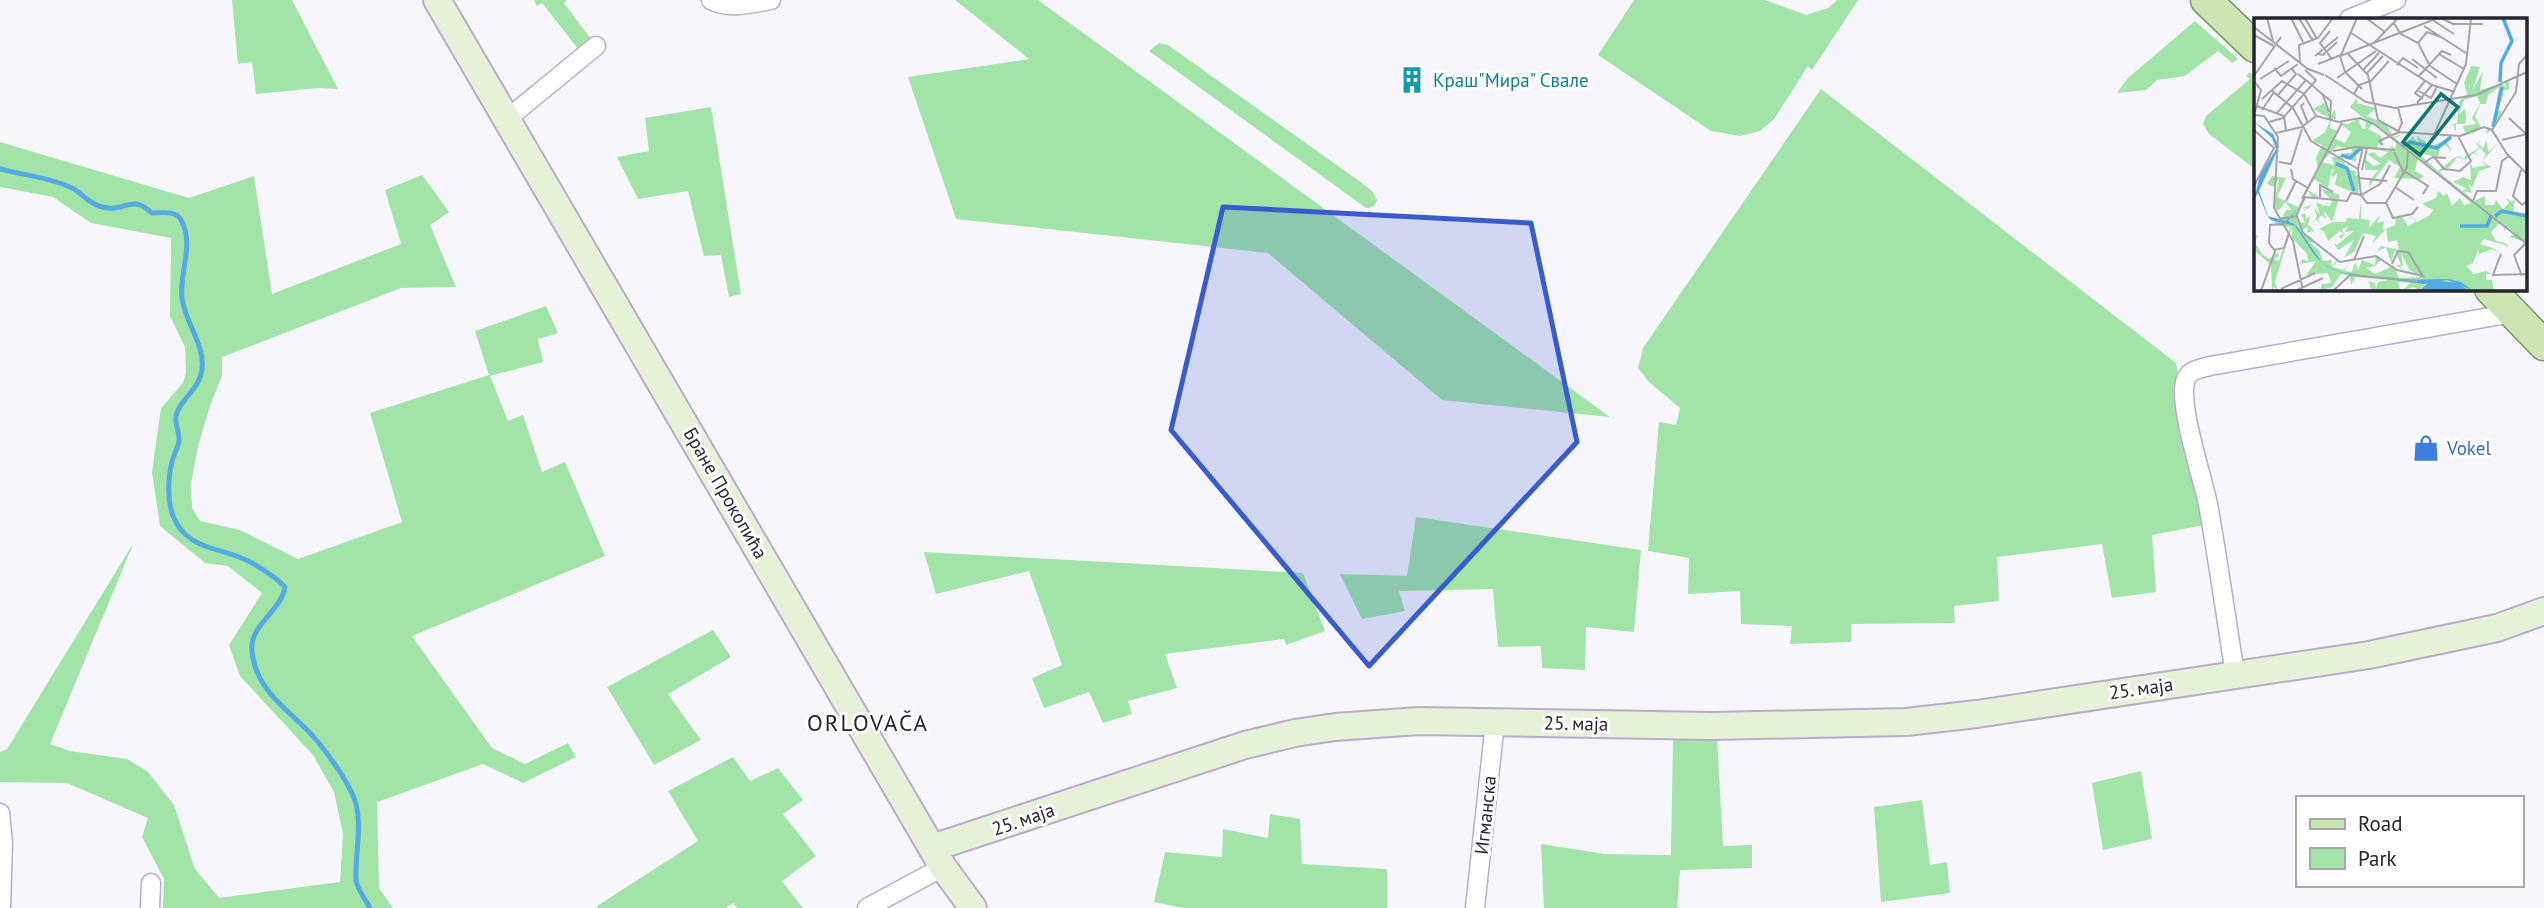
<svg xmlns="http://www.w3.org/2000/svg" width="2544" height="908" font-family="'PT Sans',sans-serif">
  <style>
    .green { fill: #a2e4a7 }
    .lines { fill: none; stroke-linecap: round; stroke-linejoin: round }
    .stream { stroke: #54abe1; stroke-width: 5 }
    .street-casing { stroke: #b7accc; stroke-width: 21 }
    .secondary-casing { stroke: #b7accc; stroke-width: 30 }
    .primary-casing { stroke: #7e9663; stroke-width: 33 }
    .street { stroke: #fff; stroke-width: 18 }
    .secondary { stroke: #e6f2d8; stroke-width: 26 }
    .primary { stroke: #cde5b2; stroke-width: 30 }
    .marked { fill: #395ccd; fill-opacity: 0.2; stroke: #395ccd; stroke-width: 5; stroke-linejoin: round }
    .labels { text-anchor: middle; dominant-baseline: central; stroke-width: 6; stroke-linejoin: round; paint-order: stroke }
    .culture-label { font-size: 19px; fill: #0d838f; stroke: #fff; text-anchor: start }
    .shop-label { font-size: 19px; fill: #366cbe; stroke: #fff; text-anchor: start }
    .street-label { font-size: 19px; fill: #292431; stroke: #fff }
    .quarter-label { font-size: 23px; letter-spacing: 2px; fill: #292431; stroke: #fff }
    .inset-river { fill: none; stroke: #54abe1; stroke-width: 3.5 }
    .inset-road { fill: none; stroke: #a5a2ab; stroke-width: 2 }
    .view { fill: #0f766e; fill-opacity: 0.15; stroke: #0f766e; stroke-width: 3.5 }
    .inset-edge { fill: none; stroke: #292431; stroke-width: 3.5 }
  </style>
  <rect width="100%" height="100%" fill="#f8f6fd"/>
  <g class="green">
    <path d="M232 0H292L338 89 318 88 256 94 252 62 238 64Z"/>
    <path d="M534 0H567L564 3 591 39 579 50 542 3 537 6Z"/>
    <path d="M955 0H1038L1610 417 1442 400 1268 253 956 219 908 77 1029 59Z"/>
    <path d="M1634 0H1765L1806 15 1828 8 1837 0H1858L1812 70 1808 66 1774 119 1760 131 1740 136 1711 131 1598 55Z"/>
    <path d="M2195 21 2238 59 2232 63 2218 51 2185 76 2157 80 2146 90 2117 93 2128 78Z"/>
    <path d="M1159 43 1168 45 1362 183 1373 192 1377 200C1375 206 1372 208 1366 208L1149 51Z"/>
    <path d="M2250 72 2255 77V169L2209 134 2203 124 2206 116 2250 79 2246 76Z"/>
    <path d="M1821 89 2176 363 2204 525 2152 535 2156 592 2112 598 2102 544 1997 557 1999 601 1954 606 1955 623 1851 624V642L1790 644 1792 626 1741 624 1740 591 1688 594 1689 558 1648 551 1659 422 1676 425 1680 408 1649 382 1638 368 1643 348Z"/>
    <path d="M711 107 741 294 729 297 721 255 704 256 688 191 638 199 617 157 649 151 645 118Z"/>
    <path d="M0 142 189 198 254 176 272 294 401 244 385 190 422 175 449 212 430 225 456 287 401 288 222 357V376L211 403 198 446 191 484 192 508 200 521 240 530 298 559 402 522 370 413 489 375 475 331 546 306 558 333 538 339 543 362 490 376 508 421 523 415 542 472 565 462 605 556 412 636 492 748 525 764 568 743 576 757 523 783 483 764 377 802 379 888 393 908H163L164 879 142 837 148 818 67 783 0 782V752L7 749 134 542 50 744 70 751 127 759 148 772 174 805 195 869 219 898 340 882 343 834 334 792 313 755 240 676 229 645 262 593 228 566 205 563 160 526 152 472 161 408 183 383 186 372 185 347 170 316 171 238 91 223 53 197 0 187Z"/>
    <path d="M1416 517 1641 550 1634 632 1586 627 1585 670 1542 668 1541 646 1498 647 1493 589 1399 591 1405 611 1362 619 1340 574 1407 576Z"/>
    <path d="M924 552 1303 573 1325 631 1286 645 1284 639 1165 654 1177 688 1128 701 1132 714 1103 723 1089 692 1044 708 1032 678 1062 665 1029 571 936 594Z"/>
    <path d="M713 630 731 657 668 694 701 740 654 765 607 687Z"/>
    <path d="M1673 735 1717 736 1723 846 1752 845V868L1680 870 1677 908H1544L1541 844 1605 854 1671 855Z"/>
    <path d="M733 757 750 781 778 768 803 800 783 814 816 856 782 881 803 908H737L733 903 726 908H598L597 906 698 841 668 791Z"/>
    <path d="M2141 771 2152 839 2103 850 2092 783Z"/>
    <path d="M1922 800 1930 865 1947 862 1950 893 1881 902 1874 807Z"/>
    <path d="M1270 814 1300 819 1302 864 1387 869V908H1183L1154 902 1165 852 1222 857 1223 829 1268 838Z"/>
  </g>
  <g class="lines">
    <path class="stream" d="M0 169C22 175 48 177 70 187 82 192 88 204 102 207 126 213 130 193 152 213 162 213 176 210 181 220 195 245 179 271 182 298 185 323 205 344 202 369 200 387 186 395 178 410 172 422 180 429 179 441 178 447 174 455 172 461 168 480 166 506 177 524 193 551 225 548 250 562 263 569 275 577 285 587 281 612 249 625 252 651 255 685 279 703 302 725 317 739 331 758 342 775 347 784 354 795 356 804 362 828 355 856 356 879 356 888 366 900 370 908"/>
    <defs>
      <g id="street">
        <path d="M711 0C730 10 752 3 771 0"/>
        <path d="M2349 19 2396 0"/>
        <path d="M507 119 596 46"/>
        <path d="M2235 674C2226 618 2218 560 2208 504 2202 476 2179 407 2185 382 2188 370 2199 369 2210 366L2513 313"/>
        <path d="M0 813 3 843 1 908"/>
        <path d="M150 908 151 883"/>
        <path d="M867 908 943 867"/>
        <path d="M1475 908 1495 722"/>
      </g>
      <g id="secondary">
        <path d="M437 0 943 867 973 908"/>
        <path d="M932 848 1245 745 1295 733 1335 727 1419 721 1712 726 1906 722 1977 714 2369 655 2497 628 2544 611"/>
      </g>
      <g id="primary">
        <path d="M2206 0 2255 47"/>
        <path d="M2490 289 2544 345"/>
      </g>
    </defs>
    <use href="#street" class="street-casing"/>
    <use href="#secondary" class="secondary-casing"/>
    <use href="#primary" class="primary-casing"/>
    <use href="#street" class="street"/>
    <use href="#secondary" class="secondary"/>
    <use href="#primary" class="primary"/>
  </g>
  <path class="marked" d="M1223 207 1531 223 1577 442 1369 666 1171 430Z"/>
  <defs>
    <symbol id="building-bare" viewBox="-9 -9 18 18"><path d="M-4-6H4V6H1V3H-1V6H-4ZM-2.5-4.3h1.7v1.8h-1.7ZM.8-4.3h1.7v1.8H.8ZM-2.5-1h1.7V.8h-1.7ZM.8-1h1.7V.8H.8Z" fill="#0f9aa8" stroke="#fff" stroke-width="2.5" paint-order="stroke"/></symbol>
    <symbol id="shop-bare" viewBox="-9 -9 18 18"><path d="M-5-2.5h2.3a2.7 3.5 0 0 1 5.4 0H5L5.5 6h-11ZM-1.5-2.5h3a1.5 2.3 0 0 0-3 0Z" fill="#3f7fe0" stroke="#fff" stroke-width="2.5" paint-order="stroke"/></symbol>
  </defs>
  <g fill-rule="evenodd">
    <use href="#building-bare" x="1393" y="61" width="38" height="38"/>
    <use href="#shop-bare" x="2407" y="429" width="38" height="38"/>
  </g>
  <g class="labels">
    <g class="culture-label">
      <text x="1433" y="80">Краш"Мира" Свале</text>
    </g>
    <g class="shop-label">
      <text x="2447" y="448">Vokel</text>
    </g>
    <g class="street-label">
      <text transform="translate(726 493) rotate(60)">Бране Прокопића</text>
      <text transform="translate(2141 688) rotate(-8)">25. маја</text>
      <text transform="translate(1576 723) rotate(1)">25. маја</text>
      <text transform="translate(1485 815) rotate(-84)">Игманска</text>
      <text transform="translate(1023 819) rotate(-19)">25. маја</text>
    </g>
    <g class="quarter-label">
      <text x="868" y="722">ORLOVAČA</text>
    </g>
  </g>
  <g transform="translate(2254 18)">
    <rect width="273" height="273" fill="#f8f6fd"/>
    <path d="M217 48 226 49 219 72 229 53 226 72 248 66 253 70 251 65 255 63V71L247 73 251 77 245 78 248 83 244 82V93H248L238 112 232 116 234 110 229 109 218 116 207 118 219 115 211 114 209 108 222 106 218 100 226 85 223 78 210 82 205 96 211 91 212 100 214 90 211 106H202V112L201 113 200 107 194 108 203 105 205 84 213 76 210 65ZM245 69 239 110 227 109 221 99 226 86H232L234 77ZM103 80V85L122 90 113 98 132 106 140 119 152 115 141 120 150 127 159 118 164 126 163 118 172 124 171 130 187 124 192 123 197 131 201 127 193 136 196 131 188 125 184 139 164 135 184 153 200 140 204 138 211 141 210 139 225 130 224 128 226 130 221 134 225 138 220 135 211 142 203 139 196 149 185 154 208 173 211 171 215 172 199 164 209 159 217 162 216 144 219 150 232 147 229 145 228 143 232 136 217 120 223 126 227 122 224 126 229 130 233 123 234 134 245 124 228 143 237 149 225 153 218 170 214 164 218 175 209 173 220 183 231 178V187H240L242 182 249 191 255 185 252 180 258 184 261 180 259 195 273 196V231L272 224 256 219 260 215 254 209 250 213 251 207 240 199 246 205 237 214 242 223 251 225 254 227V228L230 221 226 226 239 230 249 237 238 231 225 236 224 232 219 245 212 248 220 256 232 253 238 256H232V262H238L240 273H218L184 263H175L165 273 160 269 148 273 156 265 145 264 146 273H118L114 263 121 265 122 271 124 264 134 262 101 259 100 268V261L97 267 96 258 87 256 78 269 66 273 68 266 77 265 74 255 52 257 62 243 46 246 48 241 54 243 53 236 38 220V208L21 264 24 273 20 269 18 273 17 247 0 232V218L4 217 1 225 8 236 15 241 23 235 25 238 20 241 25 243 36 209 25 208 14 199 26 202 21 193 28 200 32 192H37L32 184 24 193 20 188 25 160 20 169 13 166 18 158 32 160 23 179 44 189 64 152 62 140 68 127 58 123 71 114 77 101 59 91 70 85 77 98 81 91 82 101H77L76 110 83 113 86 108 80 120 91 125 97 114 85 105 94 106 106 100 105 105 109 111H111L112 102 96 89ZM120 105 143 123 141 131 138 128 134 133 123 129 125 125 130 129 127 118 114 111ZM83 128 97 131 99 135H91L92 140 102 144V133L108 129 134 134 126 140 120 134 113 136 127 146 120 148 111 141V152H124L115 164V169L135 142 146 149 140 160 167 161 170 158 161 153 164 140 217 185 210 187 206 180 198 188 193 175 190 178 184 173 182 180 168 186 179 192 176 197 163 204 157 198 153 204 157 199 162 204 154 208 148 198 142 200 141 207 129 212 130 203 123 205 126 197 115 210 116 202 107 201V181L105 201 93 200 94 196 92 204H78L86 177 66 170 78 183 76 188H72L74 183 71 188 62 184 66 197 60 189 63 199 54 208 56 198 52 201V196L50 190 54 191 58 187 50 189H49L50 192 52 196H47L51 205 45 204 42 195 54 173 58 180 65 179 54 172 60 161 74 170 78 151 80 152 77 157 79 159 83 155 81 167 104 176 106 156 101 158 102 153 93 151 87 138 78 139 80 147 68 144ZM70 193 78 204 65 211 69 213 63 218 70 213 74 223 86 213 90 216 85 218 87 221 91 216 88 212 94 208 91 214 100 213 83 227 80 225 84 232 100 222 90 240 100 234 109 215 122 218 118 226 132 211 134 224 143 222 145 232 128 228 126 229 123 234 132 229 137 245 141 233 147 247H142L146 250 152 252 146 249 149 247 147 235 155 251 153 255 156 252 166 259 145 260 140 248 121 256 112 250 121 248 127 242 122 238 121 247 108 242 104 252 101 244 98 254 91 253 94 246 90 252 78 249 84 243 83 242 77 248 78 242 69 243 65 232 55 224 60 225 58 220 47 212 54 209 53 215 59 213 54 217 60 213 55 207 62 201 67 207 64 201 68 197 72 202Z" fill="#a2e4a7" fill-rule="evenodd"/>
    <path d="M0 104 19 116 25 129 5 173 14 198 32 203 44 190 34 203 40 206 44 210 69 246 86 254 144 262 194 261 207 264 218 272 193 262 170 266 88 255 72 248 65 242 59 235 41 208 17 202 13 197 4 175 0 181 6 157 22 131 18 120ZM187 263 202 265 216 273H165L175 264Z" fill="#54abe1"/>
    <path class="inset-river" d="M246 64 247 45 258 23 249 0M239 109 248 69M149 128 156 124 183 130 197 119M87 137 96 140 107 130M82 146 93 150 100 173M241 198 248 193 273 198M206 208H233L237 198"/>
    <path class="inset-road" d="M13 0 19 23M37 0 49 24M45 0 59 23M51 0 63 21M112 0 131 14M187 0 199 6H229M180 3 200 16M139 4 147 16 164 25 176 48M170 8 212 35M0 9 54 51 70 57M76 13 66 25 78 41M97 15 178 67 201 74M0 17 20 28M120 25 144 0M164 25 173 14 187 19M93 35 114 57 120 86M64 36 69 37 83 24M185 36 210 51M61 38 84 19M158 41 183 60M46 45 45 27 64 20 79 0M64 46 87 37 103 0M143 47 149 40 164 50M176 48 203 66M20 50 27 58 44 46M51 52 62 62 58 67 69 77 75 94M109 52 125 35M113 55 129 38M71 57 112 84 141 90 222 77 273 54M0 58 27 19M164 59 188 33 197 37M83 60 122 33M6 61 35 43M0 63 7 72 1 94M116 64 135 43M108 71 91 54 86 38 184 0M17 72 39 90 57 123 104 151 107 177 126 166 136 147M165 73 177 80 183 69M67 75 77 83 76 101M100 76 105 67 116 63M24 77 42 56 37 50M8 81 28 63 50 76 62 98 85 104 106 100 120 106 273 226M169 81 161 75 171 63M50 85 47 88 54 105M163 85 178 67M121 87 124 102 144 113M3 88 30 98 32 113M144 90 148 105 144 114M8 92 20 74M22 96 52 62M0 97 10 98 24 119 20 190 39 223 49 273M255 100 271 115M15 104 29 100 58 67 44 56M0 112 20 130 0 168M238 112 262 74 265 46 273 37M238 112 253 136 273 156M22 115 48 109 62 98M179 119 212 46 217 0M248 122 273 116M128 127 125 123 145 114 206 118 230 109 238 112M79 133 102 129 141 132M140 134 149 153M180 139 190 151 206 153 217 143 204 118M25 144 37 146 48 111M170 145 179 139 192 140M37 151 39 161 54 170M104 151 109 129M108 152 113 130M267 152 259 178 268 187 273 183M150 153 174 168 169 176M105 160 133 163M141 169 160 182M66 179V167L79 174M48 181 88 105M32 183 42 163M219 183 223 173H242L248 143 255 138M132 185 153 149 154 132M132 185 139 200 158 196 164 189M42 198 51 179 93 183 97 175 107 177 113 185H132M26 201 43 198 49 215 86 244 122 238 143 252 169 258 154 234 144 233 138 246M20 232 30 230 35 215M247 236 239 257 273 256M100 242 110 218M268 258 260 237 272 225M27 271 61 255M7 273 21 233 15 225 16 207 29 206M41 273 69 260M79 273 96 257 164 263"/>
    <path class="view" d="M187 76 204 89 166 137 149 124Z"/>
    <rect width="273" height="273" class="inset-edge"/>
  </g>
  <rect x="2296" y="796" width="228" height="91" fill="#ffffff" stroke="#a9a7ad" stroke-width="2"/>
  <rect x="2310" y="819" width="35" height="10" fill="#cde5b2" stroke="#a9a7ad" stroke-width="2"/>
  <text x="2358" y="831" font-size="21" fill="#292431">Road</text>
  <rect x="2310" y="848" width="35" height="21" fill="#a2e4a7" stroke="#a9a7ad" stroke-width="2"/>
  <text x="2358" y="866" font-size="21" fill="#292431">Park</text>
</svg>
